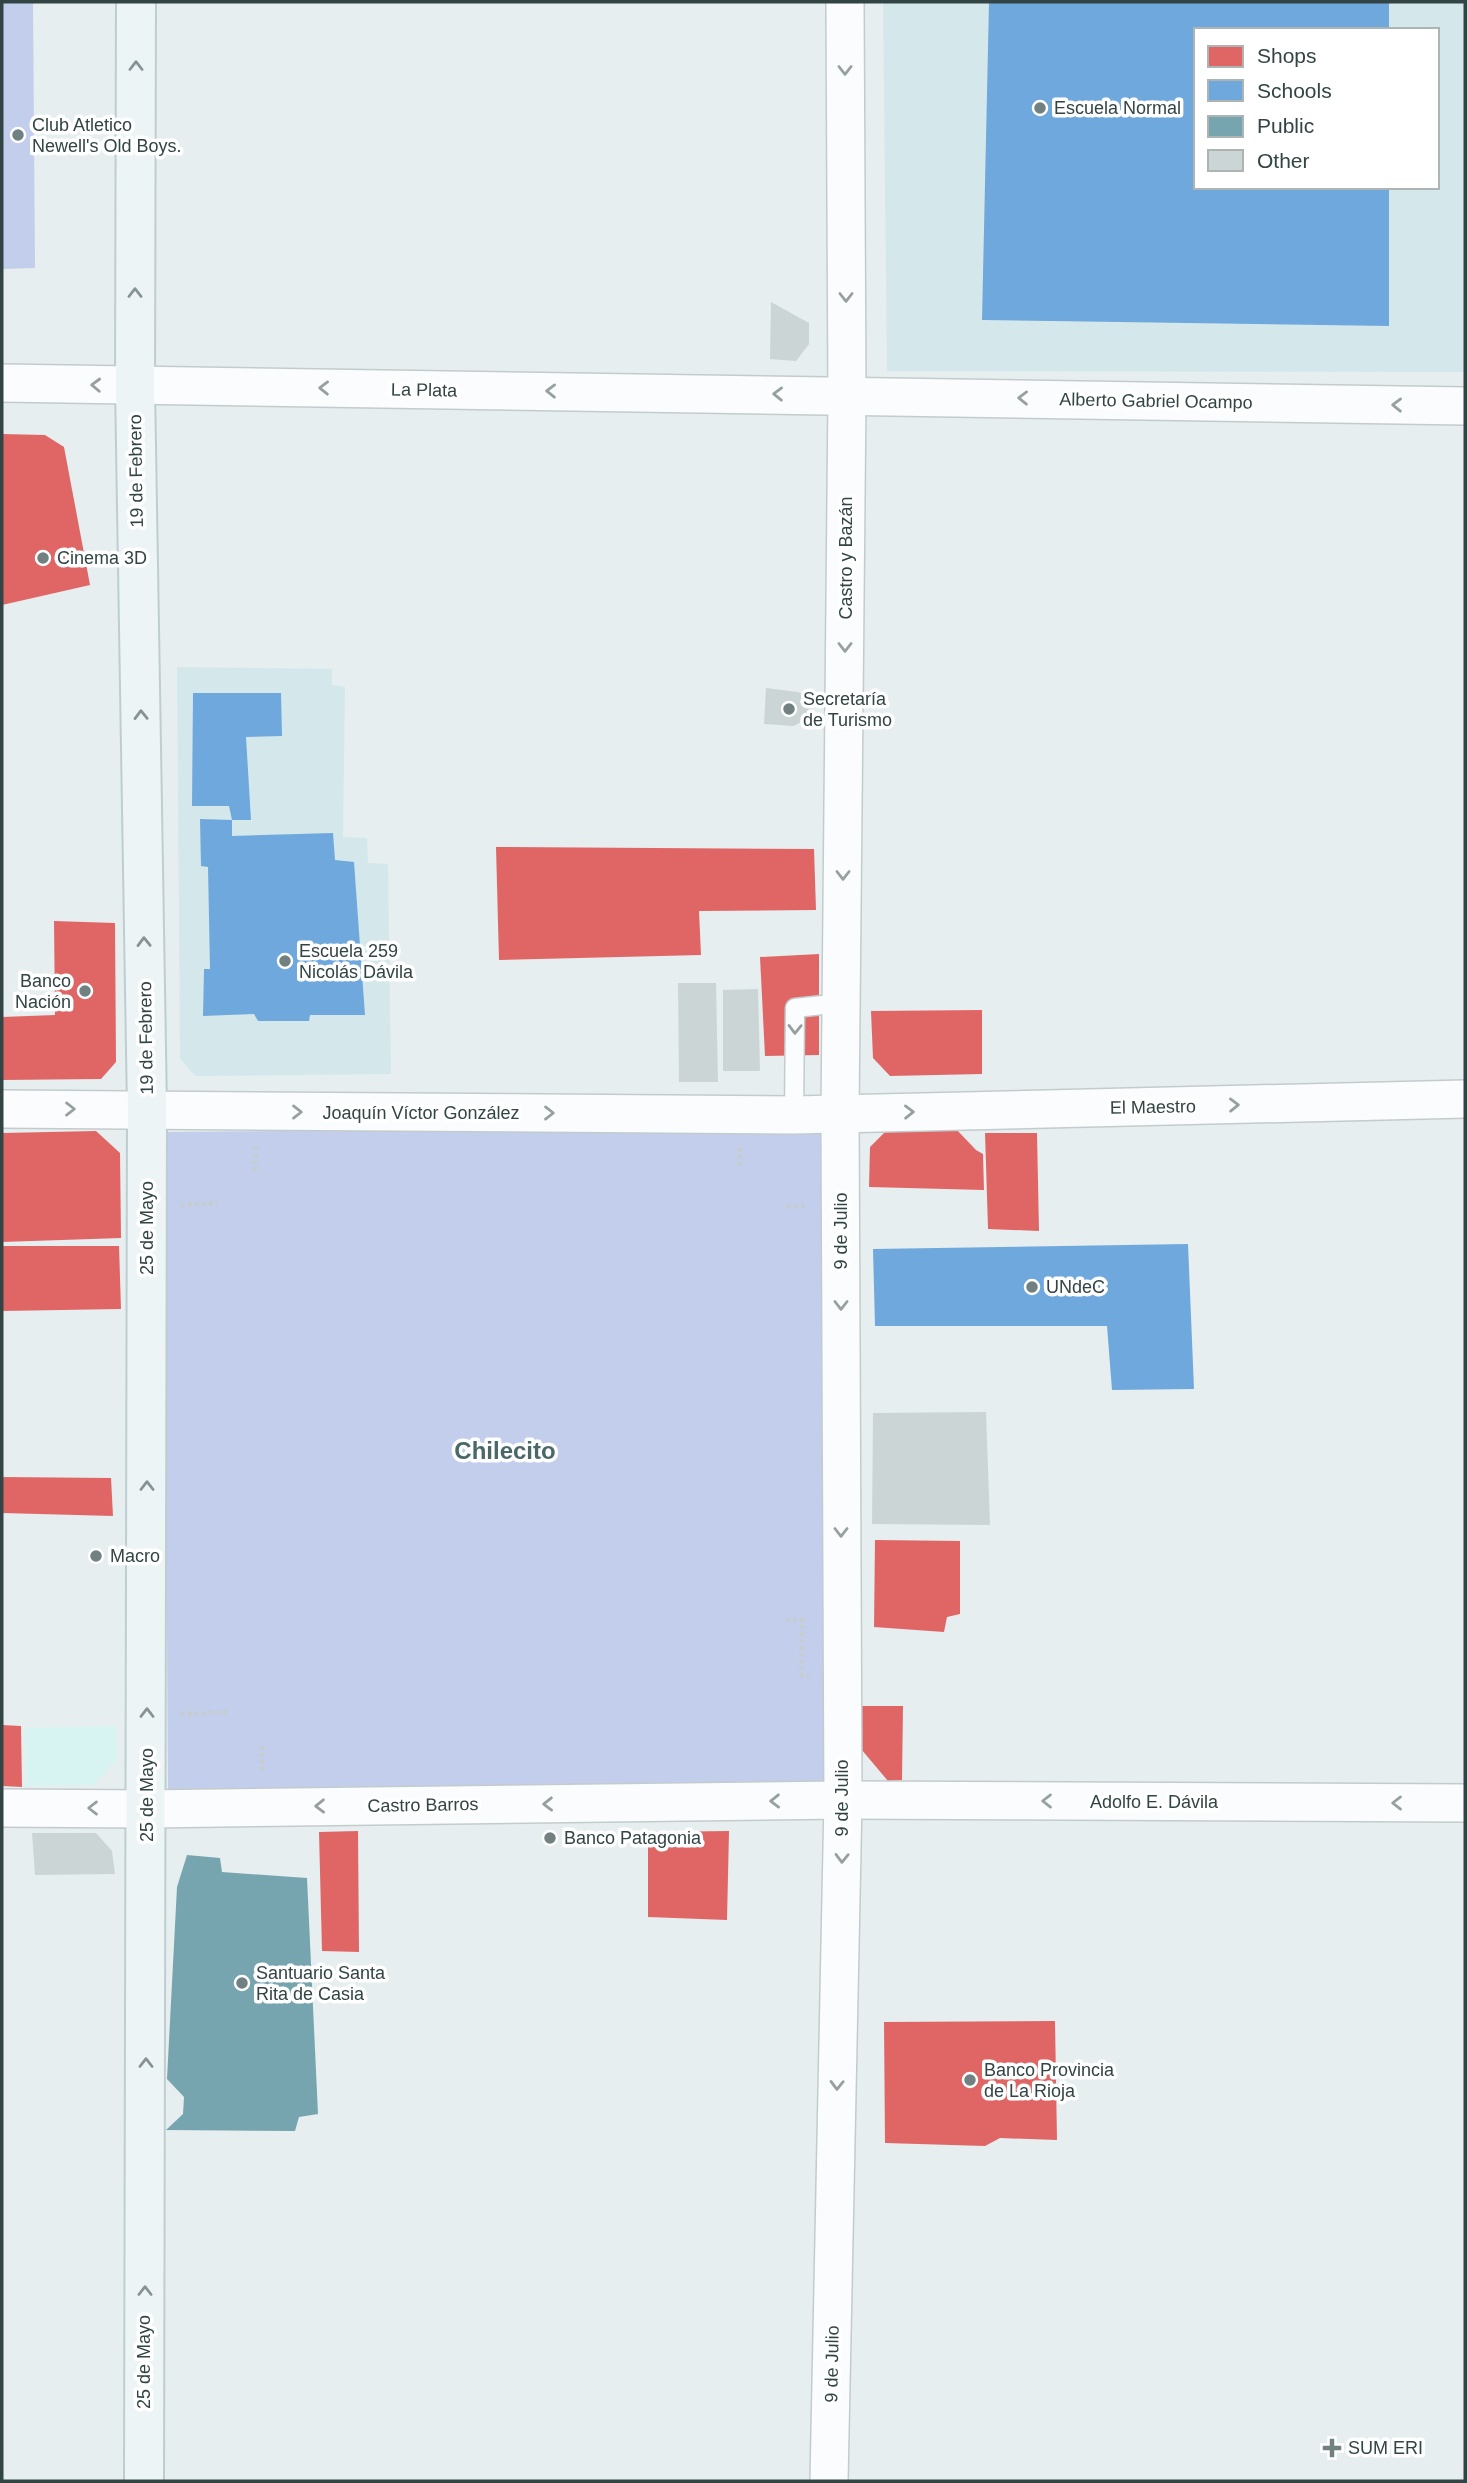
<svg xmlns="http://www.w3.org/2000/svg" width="1467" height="2483" font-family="Helvetica,sans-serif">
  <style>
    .commercial { fill: #d7f3f2 }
    .education { fill: #d4e8eb; fill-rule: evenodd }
    .green { fill: #c3cdec }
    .shops { fill: #e06666 }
    .schools { fill: #6fa8dc }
    .public { fill: #76a5af }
    .building { fill: #ccd5d5 }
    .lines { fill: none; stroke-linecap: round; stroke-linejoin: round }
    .service-casing { stroke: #c3cccd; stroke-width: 21 }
    .minor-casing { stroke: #c3cccd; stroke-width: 40 }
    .secondary-casing { stroke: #beced0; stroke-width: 42 }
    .path { stroke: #c5cdcd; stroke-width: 4.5; stroke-dasharray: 3.5 3.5; stroke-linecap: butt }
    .service { stroke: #fbfcfd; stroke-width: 18 }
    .minor { stroke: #fbfcfd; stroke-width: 37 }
    .secondary { stroke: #edf4f6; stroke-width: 38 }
    .oneway { stroke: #869394 }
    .oneway2 { stroke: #96a0a0 }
    .poi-dot { fill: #718080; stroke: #fff; stroke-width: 2.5 }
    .labels { text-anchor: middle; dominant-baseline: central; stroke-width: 7; stroke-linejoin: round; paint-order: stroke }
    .poi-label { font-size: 18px; fill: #324444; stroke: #fff; text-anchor: start }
    .street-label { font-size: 18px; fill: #324444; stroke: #fff }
    .district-label { font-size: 24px; font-weight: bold; fill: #496867; stroke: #fff }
  </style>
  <rect width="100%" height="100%" fill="#e6eeef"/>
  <path class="commercial" d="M116 1726 117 1759 94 1785 27 1786 25 1728Z"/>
  <g class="education">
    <path d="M883 2H1465V372L887 371ZM1196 30H1437V187H1196Z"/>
    <path d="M177 667 332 669V685L345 687 343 837 367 838 368 863 388 864 391 1074 195 1076 180 1058Z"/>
  </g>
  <g class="green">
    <path d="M2 2H33L35 268 2 269Z"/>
    <path d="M826 1126 831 1783 168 1790 164 1132Z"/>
  </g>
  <g class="shops">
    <path d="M2 434 45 435 64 447 90 585 2 605Z"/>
    <path d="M496 847 814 849 816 910 699 911 701 955 499 960Z"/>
    <path d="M54 921 115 923 116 1062 101 1079 2 1080V1017L55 1015Z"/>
    <path d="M819 954V1055L765 1056 760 957Z"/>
    <path d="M982 1010V1074L890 1076 873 1058 871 1011Z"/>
    <path d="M955 1128 976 1150 983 1154 984 1190 869 1187 870 1147 888 1129Z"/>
    <path d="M96 1131 120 1153 121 1238 2 1242V1133Z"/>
    <path d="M985 1133H1037L1039 1231 988 1229Z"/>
    <path d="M2 1246H119L121 1309 2 1311Z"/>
    <path d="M2 1477 111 1478 113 1516 2 1513Z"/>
    <path d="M875 1540 960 1541V1614L947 1617 944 1632 874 1627Z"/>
    <path d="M861 1706H903L902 1780 888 1781 861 1749Z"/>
    <path d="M2 1725 21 1726 22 1787 2 1786Z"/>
    <path d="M358 1831 359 1952 322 1951 319 1832Z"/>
    <path d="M729 1831 727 1920 648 1917V1832Z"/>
    <path d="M1055 2021 1057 2140 1000 2138 985 2146 885 2143 884 2022Z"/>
  </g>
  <g class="schools">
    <path d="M989 2H1389V30H1196V187H1389V326L982 320Z"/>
    <path d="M193 693H281L282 736 246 737 251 820H232V836L333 833 335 860 354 862 365 1015H310L309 1021H258L254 1014 203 1016 204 969H210L208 867 201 866 200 819 232 820 229 806H192Z"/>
    <path d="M1188 1244 1194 1389 1112 1390 1107 1326H875L873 1249Z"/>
  </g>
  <path class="public" d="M187 1855 220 1858 222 1872 307 1878 318 2114 299 2117 295 2131 166 2130 183 2114 184 2097 167 2079 177 1887Z"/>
  <g class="building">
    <path d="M771 302 809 323V344L796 361 770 359Z"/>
    <path d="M766 688 798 692 807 696 812 704 813 715 794 726 764 724Z"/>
    <path d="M678 983H716L718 1082H679Z"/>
    <path d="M758 989 760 1071H723V990Z"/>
    <path d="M986 1412 990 1525 872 1524 873 1413Z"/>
    <path d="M32 1833H96L112 1851 115 1874 35 1875Z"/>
  </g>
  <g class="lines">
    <defs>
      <path id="service" d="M794 1115 795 1008 842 1003"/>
      <g id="minor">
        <path d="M2 383 1465 406"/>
        <path d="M2 1109 794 1115 1465 1099"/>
        <path d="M2 1808 147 1809 843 1800 1465 1803"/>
        <path d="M829 2481 843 1800 840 1114 847 395 845 2"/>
      </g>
      <path id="secondary" d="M136 2 135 386 147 1109 144 2481"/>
    </defs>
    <use href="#service" class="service-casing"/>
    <use href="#minor" class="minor-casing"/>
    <use href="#secondary" class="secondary-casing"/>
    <g class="path">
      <path d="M740 1148V1168"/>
      <path d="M255 1171 256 1144"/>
      <path d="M181 1205 218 1203"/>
      <path d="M787 1206H807"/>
      <path d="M786 1620H802L801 1675 809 1676"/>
      <path d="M181 1714 226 1712"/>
      <path d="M262 1746V1774"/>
    </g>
    <use href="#service" class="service"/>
    <use href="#minor" class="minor"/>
    <use href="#secondary" class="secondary"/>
  </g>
  <defs><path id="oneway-chevron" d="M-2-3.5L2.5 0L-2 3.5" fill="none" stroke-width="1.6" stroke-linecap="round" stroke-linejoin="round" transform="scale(1.75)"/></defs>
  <g class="oneway">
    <use href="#oneway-chevron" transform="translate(136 66) rotate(-90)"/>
    <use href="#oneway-chevron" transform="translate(135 293) rotate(-90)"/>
    <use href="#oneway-chevron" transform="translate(141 715) rotate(-91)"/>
    <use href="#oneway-chevron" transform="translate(144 942) rotate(-91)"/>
    <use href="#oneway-chevron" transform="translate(147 1486) rotate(-90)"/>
    <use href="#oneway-chevron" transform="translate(147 1713) rotate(-90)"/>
    <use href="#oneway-chevron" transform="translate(146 2063) rotate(-90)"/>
    <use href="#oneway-chevron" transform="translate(145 2291) rotate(-90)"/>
  </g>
  <g class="oneway2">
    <use href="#oneway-chevron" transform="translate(845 70) rotate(90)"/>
    <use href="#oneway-chevron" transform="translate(846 297) rotate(90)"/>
    <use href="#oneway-chevron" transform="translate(96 385) rotate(-178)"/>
    <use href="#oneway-chevron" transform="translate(324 388) rotate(-179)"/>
    <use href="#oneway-chevron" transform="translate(551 391) rotate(-179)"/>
    <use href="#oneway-chevron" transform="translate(778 394) rotate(-179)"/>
    <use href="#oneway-chevron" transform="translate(1023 398) rotate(-179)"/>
    <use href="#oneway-chevron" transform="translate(1397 405) rotate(-179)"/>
    <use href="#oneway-chevron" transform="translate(845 647) rotate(90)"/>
    <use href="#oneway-chevron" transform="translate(843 875) rotate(90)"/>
    <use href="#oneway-chevron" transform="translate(795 1029) rotate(91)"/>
    <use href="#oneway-chevron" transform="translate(1234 1105) rotate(-1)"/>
    <use href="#oneway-chevron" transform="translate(70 1109)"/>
    <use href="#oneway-chevron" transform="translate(297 1112)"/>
    <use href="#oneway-chevron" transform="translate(909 1112) rotate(-1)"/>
    <use href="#oneway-chevron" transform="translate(549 1113)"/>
    <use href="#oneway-chevron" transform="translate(841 1305) rotate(90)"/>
    <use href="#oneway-chevron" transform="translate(841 1532) rotate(90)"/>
    <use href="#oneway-chevron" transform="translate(775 1801) rotate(179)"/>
    <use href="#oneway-chevron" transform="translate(1047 1801) rotate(-180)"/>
    <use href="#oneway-chevron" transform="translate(1397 1803) rotate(-180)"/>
    <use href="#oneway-chevron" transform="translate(548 1804) rotate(179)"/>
    <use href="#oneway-chevron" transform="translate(320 1806) rotate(179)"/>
    <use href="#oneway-chevron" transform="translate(93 1808) rotate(-180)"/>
    <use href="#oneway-chevron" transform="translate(842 1858) rotate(91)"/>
    <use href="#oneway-chevron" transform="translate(837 2085) rotate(91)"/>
  </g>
  <g class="poi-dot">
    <circle cx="1040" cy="108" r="7"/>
    <circle cx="18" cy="135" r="7"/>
    <circle cx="43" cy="558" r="7"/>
    <circle cx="789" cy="709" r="7"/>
    <circle cx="285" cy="961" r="7"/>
    <circle cx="85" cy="991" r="7"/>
    <circle cx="1032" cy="1287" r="7"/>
    <circle cx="96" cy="1556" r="7"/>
    <circle cx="550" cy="1838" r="7"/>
    <circle cx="242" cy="1983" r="7"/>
    <circle cx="970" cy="2080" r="7"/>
    <path d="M1328.5 2437.5h7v7h7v7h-7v7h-7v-7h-7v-7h7z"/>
  </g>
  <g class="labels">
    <g class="poi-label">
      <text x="1054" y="108">Escuela Normal</text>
      <text x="32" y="125">Club Atletico<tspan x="32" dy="21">Newell's Old Boys.</tspan></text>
      <text x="57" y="558">Cinema 3D</text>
      <text x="803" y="699">Secretaría<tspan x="803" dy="21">de Turismo</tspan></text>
      <text x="299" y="951">Escuela 259<tspan x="299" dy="21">Nicolás Dávila</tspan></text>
      <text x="71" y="981" text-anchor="end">Banco<tspan x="71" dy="21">Nación</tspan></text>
      <text x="1046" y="1287">UNdeC</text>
      <text x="110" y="1556">Macro</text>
      <text x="564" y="1838">Banco Patagonia</text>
      <text x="256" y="1973">Santuario Santa<tspan x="256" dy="21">Rita de Casia</tspan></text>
      <text x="984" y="2070">Banco Provincia<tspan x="984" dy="21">de La Rioja</tspan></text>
      <text x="1348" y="2448">SUM ERI</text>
    </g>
    <g class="street-label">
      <text transform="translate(424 390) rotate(1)">La Plata</text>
      <text transform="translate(1156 401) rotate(1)">Alberto Gabriel Ocampo</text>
      <text transform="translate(136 471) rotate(-91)">19 de Febrero</text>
      <text transform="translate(846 558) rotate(-90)">Castro y Bazán</text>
      <text transform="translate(146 1038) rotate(-91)">19 de Febrero</text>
      <text transform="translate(1153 1107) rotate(-1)">El Maestro</text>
      <text x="421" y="1113">Joaquín Víctor González</text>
      <text transform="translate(147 1228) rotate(-90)">25 de Mayo</text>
      <text transform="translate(841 1231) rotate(-90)">9 de Julio</text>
      <text transform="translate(147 1795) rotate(-90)">25 de Mayo</text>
      <text transform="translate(842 1798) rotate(-90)">9 de Julio</text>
      <text x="1154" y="1802">Adolfo E. Dávila</text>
      <text transform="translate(423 1805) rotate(-1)">Castro Barros</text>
      <text transform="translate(144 2362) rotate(-90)">25 de Mayo</text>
      <text transform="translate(832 2364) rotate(-89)">9 de Julio</text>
    </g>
    <g class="district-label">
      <text x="505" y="1450">Chilecito</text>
    </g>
  </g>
  <rect width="1467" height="2483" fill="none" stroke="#324444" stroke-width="7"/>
  <rect x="1194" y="28" width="245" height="161" fill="#ffffff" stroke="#adb4b4" stroke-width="2"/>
  <rect x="1208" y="46" width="35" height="21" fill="#e06666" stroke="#adb4b4" stroke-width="2"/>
  <text x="1257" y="63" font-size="21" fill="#324444">Shops</text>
  <rect x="1208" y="80" width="35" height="21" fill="#6fa8dc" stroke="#adb4b4" stroke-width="2"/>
  <text x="1257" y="98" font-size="21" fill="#324444">Schools</text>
  <rect x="1208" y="116" width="35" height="21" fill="#76a5af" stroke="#adb4b4" stroke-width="2"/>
  <text x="1257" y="133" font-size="21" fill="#324444">Public</text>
  <rect x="1208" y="150" width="35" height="21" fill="#ccd5d5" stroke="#adb4b4" stroke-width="2"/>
  <text x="1257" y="168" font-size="21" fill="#324444">Other</text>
</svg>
